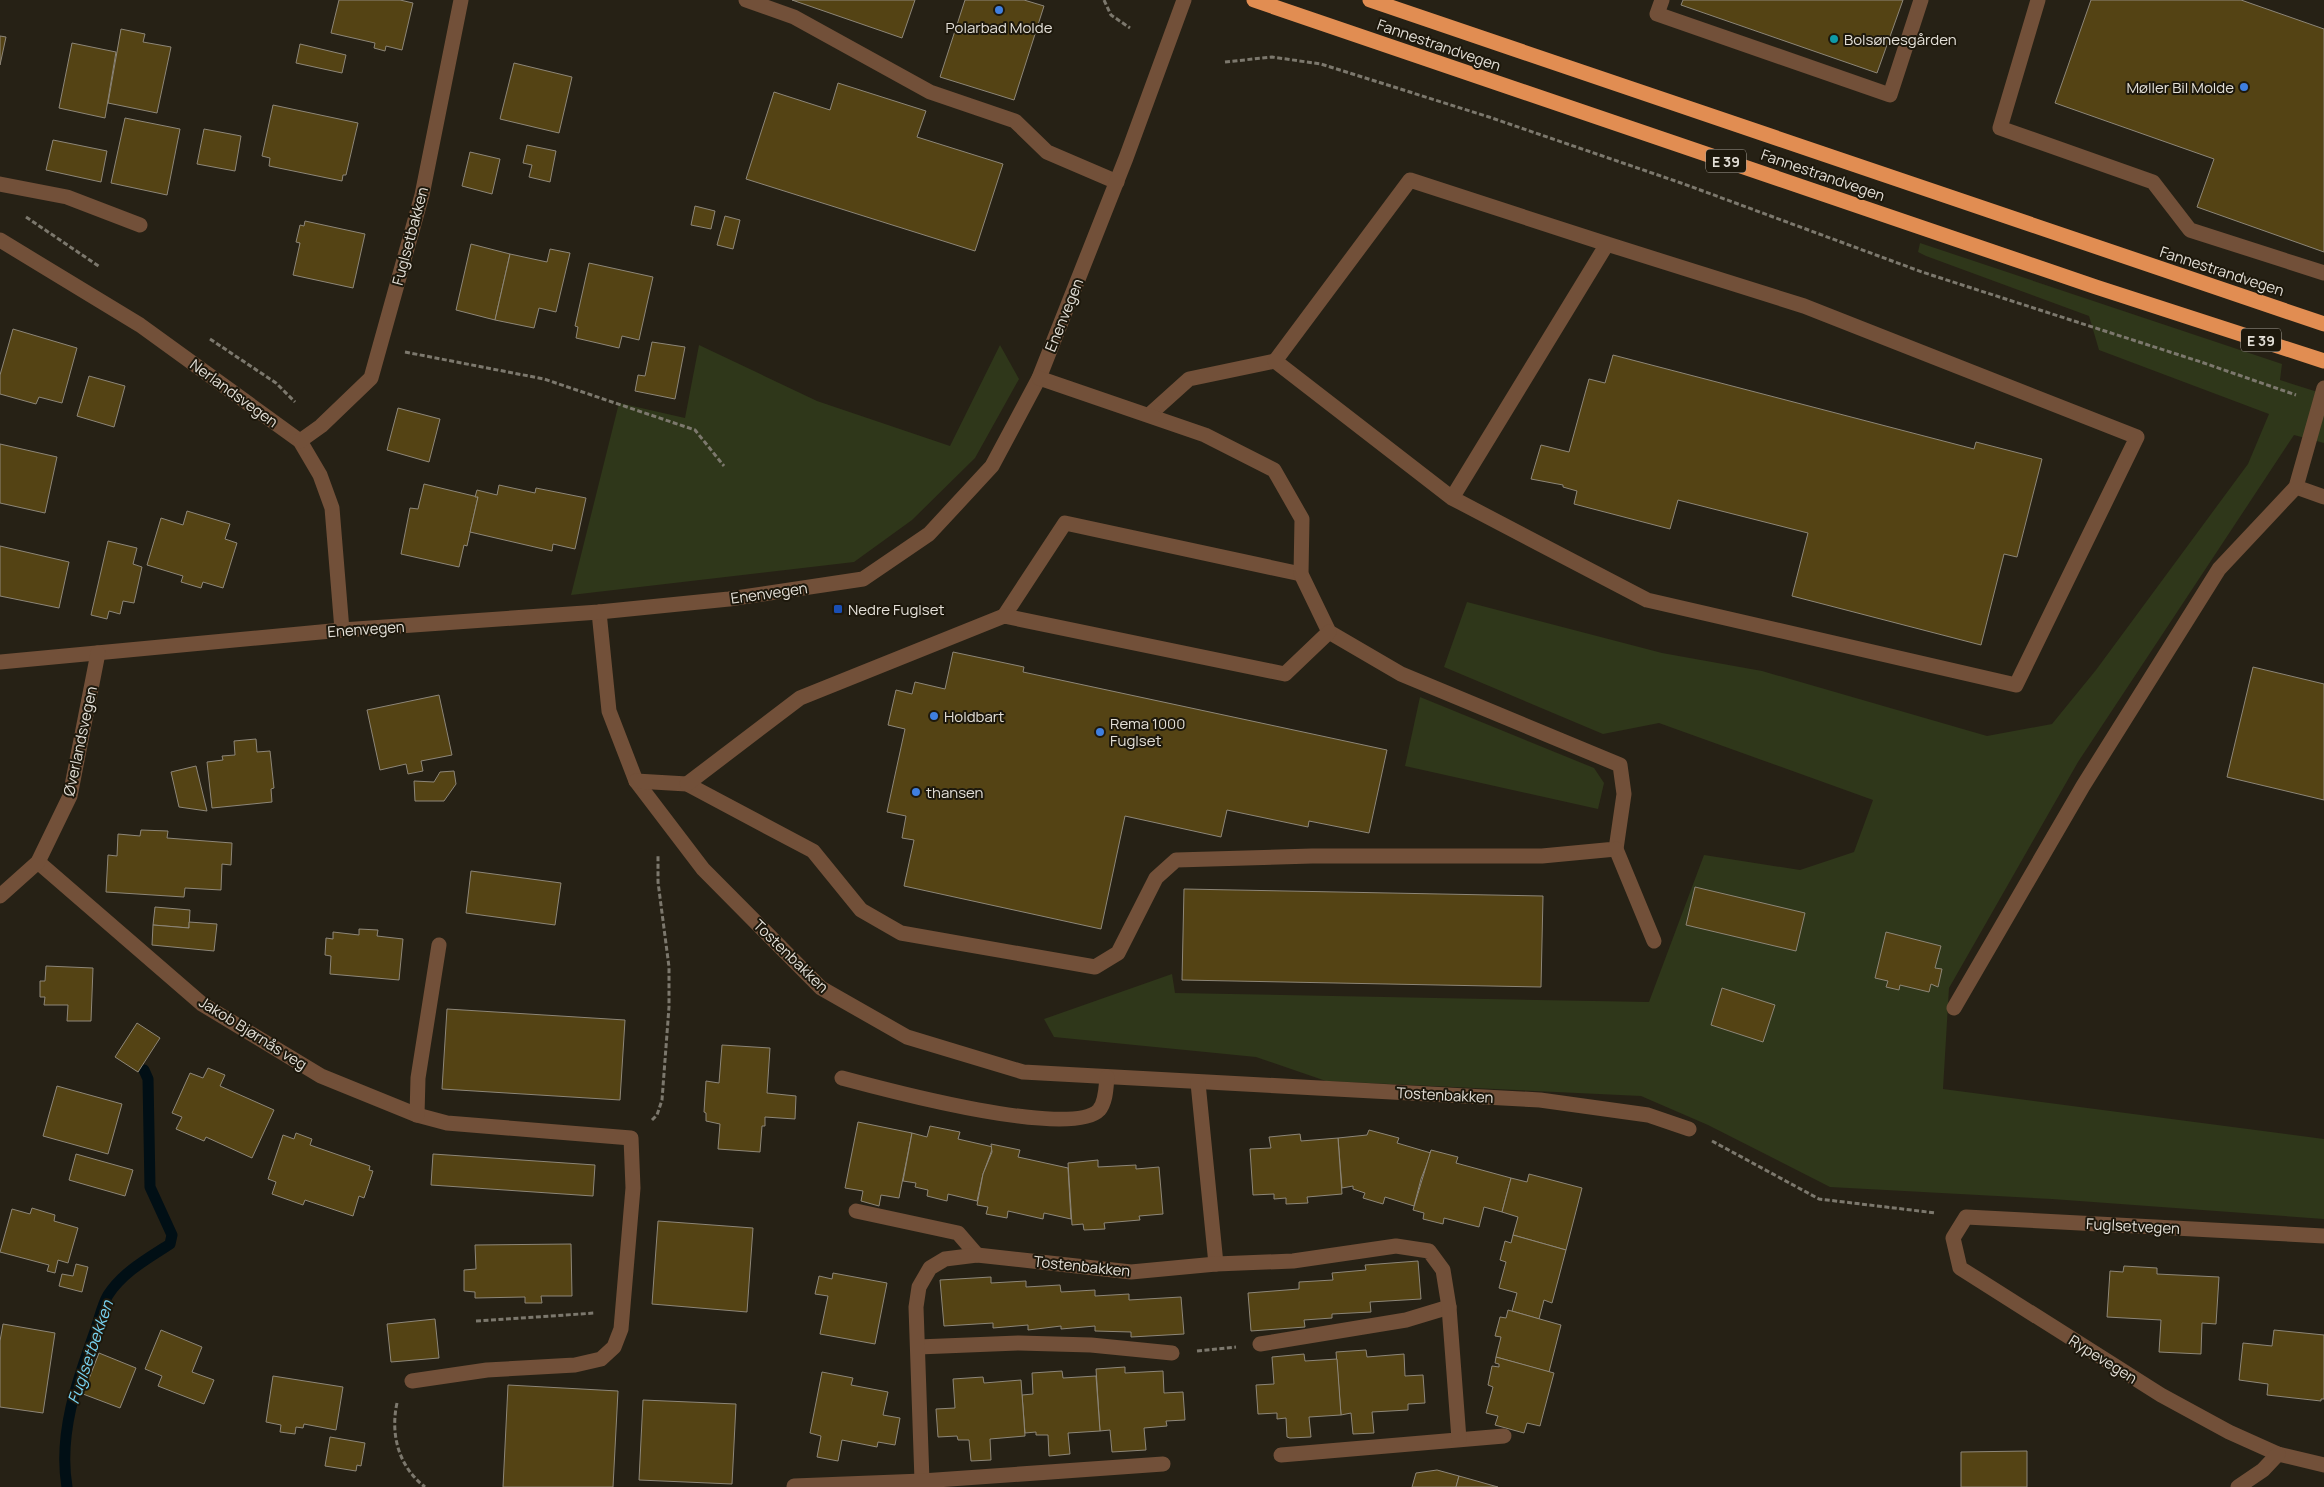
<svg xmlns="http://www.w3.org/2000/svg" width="2324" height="1487" font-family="Manrope,sans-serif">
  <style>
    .green { fill: #2f371a }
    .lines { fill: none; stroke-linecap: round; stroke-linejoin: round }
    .stream { stroke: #010f15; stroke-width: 11 }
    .building { fill: #544314; stroke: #8d8678 }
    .path { stroke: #7c786d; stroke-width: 3; stroke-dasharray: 5 2.5; stroke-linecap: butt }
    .minor { stroke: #725039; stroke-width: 15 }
    .highway { stroke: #e18d52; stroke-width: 15 }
    .shop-dot { fill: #3f7fe0; stroke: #1d180c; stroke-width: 2 }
    .culture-dot { fill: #0f9aa8; stroke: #1d180c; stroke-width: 2 }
    .transit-dot { fill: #1a4fb4; stroke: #1d180c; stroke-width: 2 }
    .labels { text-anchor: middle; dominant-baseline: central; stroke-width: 4; stroke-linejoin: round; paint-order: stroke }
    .shield { fill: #1d180c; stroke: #a8a39a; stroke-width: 1 }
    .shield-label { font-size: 14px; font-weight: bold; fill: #e3dfd7 }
    .poi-label { font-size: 15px; fill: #e3dfd7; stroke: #1d180c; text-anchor: start }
    .street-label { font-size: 15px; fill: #e3dfd7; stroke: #1d180c }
    .water-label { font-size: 16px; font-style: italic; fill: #77d2f1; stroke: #1d180c }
  </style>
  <rect width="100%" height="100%" fill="#262115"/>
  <g class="green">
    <path d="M1920 243 2282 364 2280 380 2324 394V443L2294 435 2078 762 1949 988 1943 1089 2324 1139V1219L2052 1199 1830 1187 1708 1125 1641 1096 1326 1081 1256 1057 1054 1037 1044 1019 1172 974 1175 993 1649 1002 1704 855 1800 870 1854 852 1873 800 1659 723 1603 734 1444 667 1467 602 1662 653 1762 671 1987 736 2052 724 2096 670 2248 464 2269 414 2099 350 2089 316 1926 256 1918 252Z"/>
    <path d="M699 345 817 401 950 446 1000 345 1019 379 975 458 912 520 854 562 571 595 619 403 685 418Z"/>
    <path d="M1420 697 1594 768 1604 783 1598 809 1405 766Z"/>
  </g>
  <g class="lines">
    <path class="stream" d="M67 1487C58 1434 77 1381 95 1331 99 1320 102 1305 108 1295 123 1272 147 1259 170 1244L172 1235 150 1187 148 1079 144 1070"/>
  </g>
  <g class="building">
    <path d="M339 0H400L413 3 402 50 386 46 385 51 374 48 375 43 331 33Z"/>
    <path d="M792 0H915L902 38Z"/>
    <path d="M965 0H1024L1044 6 1014 100 940 77Z"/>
    <path d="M1683 0H1903L1877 73 1681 5Z"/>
    <path d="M2091 0H2241L2324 29V252L2197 207 2214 159 2055 103Z"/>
    <path d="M121 29 145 34 143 42 171 47 157 113 108 103Z"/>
    <path d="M0 36 6 37 0 65Z"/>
    <path d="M72 43 116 52 105 118 59 108Z"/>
    <path d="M300 44 346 55 342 73 296 63Z"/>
    <path d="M514 63 572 77 559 133 500 119Z"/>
    <path d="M838 83 926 111 917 137 1003 164 975 251 746 179 774 92 830 110Z"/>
    <path d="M273 105 358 123 346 175H343L342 181 269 166 270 158 262 156Z"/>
    <path d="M125 118 180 129 167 195 111 183Z"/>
    <path d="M204 129 241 136 235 171 197 164Z"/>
    <path d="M53 140 107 151 101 182 46 170Z"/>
    <path d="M527 145 556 151 550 182 529 177 532 165 523 163Z"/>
    <path d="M470 152 500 159 492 194 462 186Z"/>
    <path d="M695 206 715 211 711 229 691 225Z"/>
    <path d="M725 216 740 220 733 249 717 245Z"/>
    <path d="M305 221 365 234 353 288 293 275 300 243 296 242 300 225 304 226Z"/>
    <path d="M471 244 510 254 495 320 456 310Z"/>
    <path d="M550 249 570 253 556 312 539 308 534 328 495 320 510 254 547 262Z"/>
    <path d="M589 263 653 277 639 340 622 336 619 348 576 338 578 327 575 326Z"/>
    <path d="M13 329 77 348 62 403 39 397 36 404 0 394V375Z"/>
    <path d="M652 342 685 347 675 399 635 391 638 375 645 376Z"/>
    <path d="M1613 355 1974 449 1976 442 2042 459 2017 557 2004 554 1981 645 1792 596 1808 533 1678 500 1670 529 1574 504 1577 491 1563 487V485L1531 479 1541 445 1569 452 1589 379 1605 383Z"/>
    <path d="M89 376 125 386 114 427 77 416Z"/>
    <path d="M398 408 440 419 429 462 387 450Z"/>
    <path d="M0 444 57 457 45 513 0 503Z"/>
    <path d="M424 484 478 497 467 546 464 545 459 567 401 554 410 508 418 509Z"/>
    <path d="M499 485 535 493 536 488 586 498 575 549 553 544 552 551 470 532 478 497H475L477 490 497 495Z"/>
    <path d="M187 511 230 524 225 539 237 543 223 588 203 582 201 588 181 582 183 576 147 565 161 518 183 525Z"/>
    <path d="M108 541 137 548 133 564 142 567 134 603 123 601 120 614 109 611 107 619 91 615Z"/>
    <path d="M0 546 69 562 59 608 0 596Z"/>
    <path d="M953 652 1024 667 1023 672 1387 750 1369 833 1309 821 1308 827 1227 810 1221 837 1125 816 1101 929 904 886 914 840 902 838 906 816 887 812 905 729 888 725 896 690 912 694 915 682 945 689Z"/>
    <path d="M2253 667 2324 684V800L2227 777Z"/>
    <path d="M439 695 452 755 421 761 423 771 408 774 406 764 380 770 367 710Z"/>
    <path d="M256 739 257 752 270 751 274 788 271 789 272 802 212 808 207 762 223 760 222 756 235 755 234 741Z"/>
    <path d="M196 766 207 811 179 807 171 772Z"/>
    <path d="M454 771 456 784 444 801H415L414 781 434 782 440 772Z"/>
    <path d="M141 830 168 831 167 838 232 843 231 865 222 864 221 890 185 888 184 897 106 892 108 855 117 856 118 834 140 836Z"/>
    <path d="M471 871 561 883 555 925 466 913Z"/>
    <path d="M1695 887 1805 913 1796 951 1686 925Z"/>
    <path d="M1184 889 1543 896 1541 987 1182 980Z"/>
    <path d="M155 907 190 910 189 928 153 925Z"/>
    <path d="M189 922 217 924 214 951 152 945 153 925 189 928Z"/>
    <path d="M359 929 378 930 377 936 403 939 399 980 330 974 331 956 325 955 326 938 333 939V932L359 935Z"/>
    <path d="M1886 932 1941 946 1935 968 1942 969 1938 987 1931 984 1929 992 1900 985 1899 990 1886 987 1888 981 1875 978Z"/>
    <path d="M46 966 93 968 91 1021H67L68 1005H44L45 997H40V981H45Z"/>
    <path d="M1722 988 1775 1005 1763 1042 1711 1025Z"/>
    <path d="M447 1009 625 1020 620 1100 442 1089Z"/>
    <path d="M137 1023 160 1038 138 1072 115 1057Z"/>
    <path d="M722 1045 770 1048 767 1093 796 1096 795 1119 765 1117V1126H762L760 1152 718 1149 720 1124 706 1121V1113L704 1112 706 1081 719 1083Z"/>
    <path d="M208 1068 225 1075 220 1086 274 1110 252 1158 206 1137 204 1141 176 1129 182 1117 172 1113 190 1073 203 1078Z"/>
    <path d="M57 1086 122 1104 108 1154 43 1136Z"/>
    <path d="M858 1122 912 1133 899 1198 881 1195 879 1206 861 1201 863 1191 845 1188Z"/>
    <path d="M930 1126 960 1132 958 1139 993 1147 983 1174 977 1201 948 1194 947 1201 927 1196 928 1190 915 1187 916 1183 903 1181 912 1133 927 1137Z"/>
    <path d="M1369 1130 1399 1138 1397 1143 1431 1153 1421 1179 1414 1206 1385 1197 1383 1204 1363 1198 1365 1193 1353 1189V1186L1342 1188 1338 1138 1367 1135Z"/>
    <path d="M296 1133 312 1139 310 1145 370 1166 369 1170 373 1171 364 1198 359 1196 353 1216 305 1200 303 1205 272 1194 276 1182 268 1179 283 1135 294 1139Z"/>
    <path d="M1300 1134 1301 1141 1338 1138 1342 1194 1307 1197 1308 1203 1286 1204V1198L1274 1199V1194L1253 1195 1250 1149 1271 1148 1269 1137Z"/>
    <path d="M991 1144 1020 1150 1018 1157 1068 1168 1071 1219 1044 1213 1043 1219 1008 1211 1007 1218 986 1214 988 1207 977 1205 983 1174 992 1152Z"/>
    <path d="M1431 1150 1458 1157 1456 1163 1511 1178 1502 1212 1484 1207 1479 1227 1444 1218 1443 1224 1423 1219 1424 1213 1413 1210Z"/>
    <path d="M76 1154 133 1170 125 1196 69 1180Z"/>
    <path d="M433 1154 595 1165 593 1196 431 1185Z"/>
    <path d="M1098 1160V1167L1136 1165V1169L1159 1167 1163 1214 1139 1216 1140 1220 1104 1223 1105 1229 1084 1230 1083 1224 1072 1225 1068 1163Z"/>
    <path d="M1529 1174 1582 1188 1566 1250 1513 1235 1518 1217 1502 1212 1511 1178 1527 1182Z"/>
    <path d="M32 1208 55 1215 54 1221 78 1228 68 1263 58 1260 55 1273 47 1271 49 1265 0 1252 12 1209 30 1214Z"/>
    <path d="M658 1221 753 1228 747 1312 652 1304Z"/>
    <path d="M1513 1235 1566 1250 1552 1303 1544 1300 1539 1319 1512 1311 1517 1293 1499 1288 1506 1262 1500 1260 1505 1241 1511 1243Z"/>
    <path d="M571 1244 572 1296H541L542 1303H525V1297L475 1298V1292L464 1291V1270L476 1269 475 1245Z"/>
    <path d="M1418 1261 1421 1299 1370 1302 1371 1312 1332 1314V1318L1304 1320 1305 1327 1251 1331 1248 1293 1299 1289V1282L1333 1280 1332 1273 1366 1270 1365 1265Z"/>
    <path d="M76 1264 88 1267 82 1292 59 1286 62 1274 73 1276Z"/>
    <path d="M2124 1266 2157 1268V1274L2219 1277 2216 1324 2202 1323 2201 1354 2159 1352 2161 1320 2107 1317 2110 1271 2123 1272Z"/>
    <path d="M833 1273 887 1283 875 1344 820 1334 828 1296 815 1294 819 1276 832 1279Z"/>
    <path d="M991 1277V1283L1026 1281V1287L1060 1285 1061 1292 1095 1290V1296L1129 1294V1300L1181 1297 1184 1334 1131 1337V1332L1095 1331V1326L1061 1329V1326L1028 1330V1325L993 1328V1323L944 1326 940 1280Z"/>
    <path d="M1508 1310 1561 1325 1549 1372 1496 1357 1501 1337 1495 1336 1500 1317 1506 1318Z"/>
    <path d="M435 1319 439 1358 391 1362 387 1324Z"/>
    <path d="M3 1324 55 1333 43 1413 0 1407V1341Z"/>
    <path d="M161 1330 202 1347 192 1372 214 1380 204 1404 158 1386 162 1376 145 1369Z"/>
    <path d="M2274 1330 2324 1335V1399H2321V1401L2267 1395 2268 1384 2239 1380 2243 1343 2272 1346Z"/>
    <path d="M1366 1350 1367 1357 1404 1354 1405 1376 1423 1375 1425 1403 1408 1404V1410L1372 1412 1374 1433 1353 1434 1351 1413 1341 1415 1336 1352Z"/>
    <path d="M99 1353 136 1368 120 1408 83 1394Z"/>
    <path d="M1304 1354 1305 1361 1337 1359 1341 1415 1309 1417 1311 1437 1290 1438 1287 1437 1286 1418 1277 1419V1413L1258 1414 1256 1385 1274 1384 1272 1357Z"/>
    <path d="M1496 1357 1554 1373 1540 1426 1527 1423 1524 1433 1495 1425 1498 1416 1486 1413 1493 1387 1488 1385 1492 1366 1499 1367V1364L1495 1363Z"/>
    <path d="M1125 1367V1373L1163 1371 1164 1393 1183 1392 1185 1420 1166 1421 1167 1426 1144 1428 1146 1450 1112 1452 1110 1430 1100 1431 1096 1369Z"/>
    <path d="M1062 1371 1063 1378 1096 1376 1100 1431 1068 1433 1070 1454 1049 1456 1048 1435H1036V1432L1025 1433 1022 1395 1033 1394 1032 1373Z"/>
    <path d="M822 1372 853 1378 851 1385 888 1392 883 1415 900 1418 895 1445 878 1442 877 1447 842 1440 838 1461 817 1457 821 1436 810 1433Z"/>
    <path d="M273 1376 343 1387 336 1430 304 1424 303 1428 296 1427 295 1434 280 1432 281 1425 266 1422Z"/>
    <path d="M983 1377 984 1383 1021 1380 1025 1436 990 1439 991 1460 971 1461 969 1440H958L957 1436 938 1437 936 1409 955 1408 953 1379Z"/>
    <path d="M508 1385 618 1391 613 1487H503Z"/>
    <path d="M643 1400 736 1404 732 1484 639 1480Z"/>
    <path d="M330 1437 365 1443 361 1466 357 1465 356 1471 325 1466Z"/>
    <path d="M2027 1451V1487H1961V1452Z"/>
    <path d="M1437 1470 1459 1476 1456 1487H1412L1416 1473Z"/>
    <path d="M1459 1476 1498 1487H1456Z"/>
  </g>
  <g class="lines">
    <g class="path">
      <path d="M1104 0 1111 15 1130 28"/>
      <path d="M1225 62 1272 57 1321 64 1489 117 1684 184 1922 272 2201 362 2296 395"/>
      <path d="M26 217 100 267"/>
      <path d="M210 339 276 383 295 402"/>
      <path d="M405 352 544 379 695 430 724 466"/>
      <path d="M652 1120 657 1115 662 1100 669 1007V967L658 882V855"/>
      <path d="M1712 1141 1819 1199 1936 1213"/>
      <path d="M476 1321 595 1313"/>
      <path d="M1197 1351 1236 1347"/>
      <path d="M397 1403C390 1435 399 1467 425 1487"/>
    </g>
    <g class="minor">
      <path d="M746 0 794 17 930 92 1015 121 1047 152 1117 182"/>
      <path d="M1662 0 1657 14 1890 95 1921 0"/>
      <path d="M2038 0 2000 128 2153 182 2190 230 2324 273"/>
      <path d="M0 184 67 197 140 225"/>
      <path d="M0 240 140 325 300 441 320 475 332 508 342 630"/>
      <path d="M1149 415 1189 379 1275 361"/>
      <path d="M300 441 321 426 371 378 422 195 461 0"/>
      <path d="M2296 487 2324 497"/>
      <path d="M1452 498 1607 244 1410 180 1275 361 1452 498 1647 600 2016 685 2137 437 1804 306 1607 244"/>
      <path d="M599 612 609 711 636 781 703 869 821 988 907 1037 1023 1072 1540 1100 1648 1115 1689 1129"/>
      <path d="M1004 616 1065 523 1301 574"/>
      <path d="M0 662 342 630 599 612 729 599 863 579 929 534 992 466 1039 378 1126 158 1184 0"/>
      <path d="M636 781 687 784 813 851 861 910 901 933 1095 967 1118 953 1156 878 1176 860 1312 856H1542L1616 849 1624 794 1620 765 1401 674 1329 632 1301 574 1302 519 1274 470 1205 435 1039 378"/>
      <path d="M687 784 800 698 1004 616 1285 674 1329 632"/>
      <path d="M1616 849 1654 941"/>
      <path d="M38 862 202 1004 321 1076 417 1115 447 1123 631 1138 633 1188 621 1329 614 1347 601 1359 575 1365 487 1370 412 1381"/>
      <path d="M0 896 38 862 70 796 98 653"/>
      <path d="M1954 1008 2083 786 2219 569 2296 487 2324 388"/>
      <path d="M842 1078C883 1089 1071 1140 1099 1110 1106 1102 1106 1087 1107 1077"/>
      <path d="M1198 1083 1216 1264"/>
      <path d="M417 1115 418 1078 439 945"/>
      <path d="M856 1211 958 1233 977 1255"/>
      <path d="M2324 1236 1966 1217 1953 1238 1960 1268 2161 1395 2229 1432 2278 1454 2324 1465"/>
      <path d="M1260 1344 1406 1320 1449 1307"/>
      <path d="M918 1347 1019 1343 1091 1345 1172 1353"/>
      <path d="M1281 1455 1504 1436"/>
      <path d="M922 1481 916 1307 919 1287 930 1268 945 1259 977 1255 1131 1272 1216 1264 1293 1261 1396 1246 1429 1251 1443 1270 1449 1307 1459 1439"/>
      <path d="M794 1486 922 1481 1163 1464"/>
      <path d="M2238 1487 2263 1470 2278 1454"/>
    </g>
    <g class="highway">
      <path d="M1254 0 2096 287 2324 361"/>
      <path d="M1370 0 2324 324"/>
    </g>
  </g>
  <g class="shop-dot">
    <circle cx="999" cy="10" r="5"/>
    <circle cx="2244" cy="87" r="5"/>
    <circle cx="934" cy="716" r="5"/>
    <circle cx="1100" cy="732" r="5"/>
    <circle cx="916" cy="792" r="5"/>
  </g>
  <circle class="culture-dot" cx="1834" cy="39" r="5"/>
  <rect class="transit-dot" x="833" y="604" width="10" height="10" rx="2.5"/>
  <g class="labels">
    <g class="shield">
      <rect x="1706" y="149.5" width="40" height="23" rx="4"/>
      <rect x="2241" y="328.5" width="40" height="23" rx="4"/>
    </g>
    <g class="shield-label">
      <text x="1726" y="161">E 39</text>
      <text x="2261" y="340">E 39</text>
    </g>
    <g class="poi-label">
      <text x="999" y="27" text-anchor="middle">Polarbad Molde</text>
      <text x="1844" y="39">Bolsønesgården</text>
      <text x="2234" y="87" text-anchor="end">Møller Bil Molde</text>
      <text x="848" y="609">Nedre Fuglset</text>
      <text x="944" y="716">Holdbart</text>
      <text x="1110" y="723">Rema 1000<tspan x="1110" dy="17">Fuglset</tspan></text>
      <text x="926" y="792">thansen</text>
    </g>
    <g class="street-label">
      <text transform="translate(1439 45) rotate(19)">Fannestrandvegen</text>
      <text transform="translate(1823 175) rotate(19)">Fannestrandvegen</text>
      <text transform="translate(410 236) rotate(-75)">Fuglsetbakken</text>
      <text transform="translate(2222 271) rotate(18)">Fannestrandvegen</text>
      <text transform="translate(1064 315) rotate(-68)">Enenvegen</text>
      <text transform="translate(234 393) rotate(36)">Nerlandsvegen</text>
      <text transform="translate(769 593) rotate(-8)">Enenvegen</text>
      <text transform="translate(366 629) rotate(-4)">Enenvegen</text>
      <text transform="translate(80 741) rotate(-78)">Øverlandsvegen</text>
      <text transform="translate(791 956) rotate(44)">Tostenbakken</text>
      <text transform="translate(253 1033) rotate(32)">Jakob Bjørnås veg</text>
      <text transform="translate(1445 1095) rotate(3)">Tostenbakken</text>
      <text transform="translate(2133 1226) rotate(3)">Fuglsetvegen</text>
      <text transform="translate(1082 1266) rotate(6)">Tostenbakken</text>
      <text transform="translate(2103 1359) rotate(32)">Rypevegen</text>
    </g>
    <g class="water-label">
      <text transform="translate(90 1352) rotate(-71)">Fuglsetbekken</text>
    </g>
  </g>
</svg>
